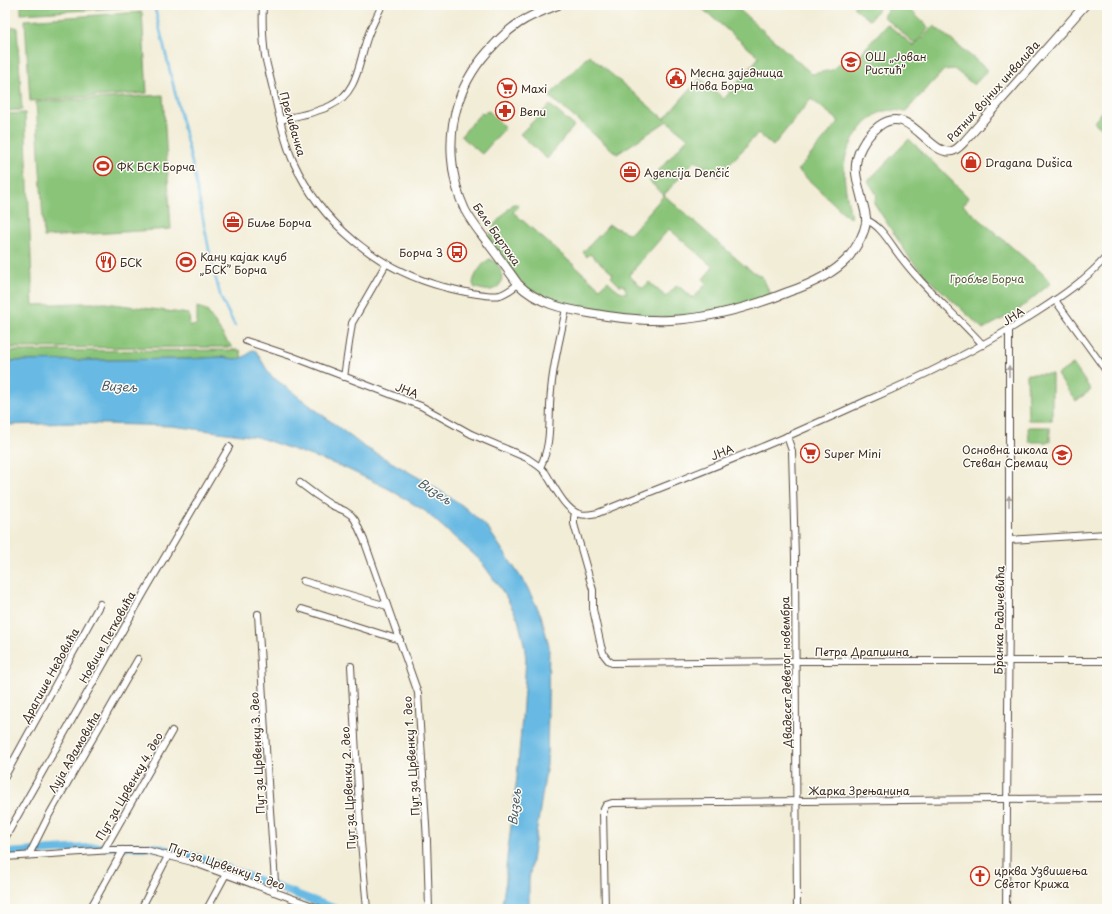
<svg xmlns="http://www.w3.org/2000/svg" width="1112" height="914" font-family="'Playpen Sans',sans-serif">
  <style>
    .green { fill: #8ac479; stroke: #62774c; fill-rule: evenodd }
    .water { fill: #67b9e3; stroke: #517280 }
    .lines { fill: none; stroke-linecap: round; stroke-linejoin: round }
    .stream { stroke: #67b9e3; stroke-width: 2.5 }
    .canal { stroke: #67b9e3; stroke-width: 8 }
    .minor-casing { stroke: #56473a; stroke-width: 8 }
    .tertiary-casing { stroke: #56473a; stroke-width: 10 }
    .minor { stroke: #fff; stroke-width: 6 }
    .tertiary { stroke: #fff; stroke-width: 8 }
    .oneway { fill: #a79f9a }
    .labels { text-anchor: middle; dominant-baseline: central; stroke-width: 3; stroke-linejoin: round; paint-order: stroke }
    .poi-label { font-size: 11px; fill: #3b2a1e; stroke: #fdfcf7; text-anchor: start }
    .street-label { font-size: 11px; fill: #3b2a1e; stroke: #fdfcf7 }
    .park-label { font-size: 11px; fill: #535839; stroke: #fdfcf7 }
    .water-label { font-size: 12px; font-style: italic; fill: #4a5c63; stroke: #fdfcf7 }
  </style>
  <rect width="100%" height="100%" fill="#fdfcf7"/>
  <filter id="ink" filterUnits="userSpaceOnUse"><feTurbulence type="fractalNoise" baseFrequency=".025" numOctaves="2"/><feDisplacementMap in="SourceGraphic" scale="8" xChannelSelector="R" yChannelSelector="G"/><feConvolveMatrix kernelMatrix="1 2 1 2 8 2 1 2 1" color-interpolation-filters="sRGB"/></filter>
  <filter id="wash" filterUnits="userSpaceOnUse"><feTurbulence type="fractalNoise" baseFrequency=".012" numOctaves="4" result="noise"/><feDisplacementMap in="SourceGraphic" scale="16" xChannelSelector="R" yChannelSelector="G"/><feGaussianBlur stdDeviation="0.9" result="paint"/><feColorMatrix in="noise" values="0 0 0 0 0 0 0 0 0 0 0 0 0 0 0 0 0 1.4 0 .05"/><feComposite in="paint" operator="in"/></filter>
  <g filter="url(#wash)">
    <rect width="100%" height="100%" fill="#f2edd7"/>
    <g class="green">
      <path d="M21 5H136V7L21 14Z"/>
      <path d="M698 5H734L812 74 832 70 839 63 847 69 887 24 914 46 934 26 988 70 974 85 954 69 944 70 905 112C898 110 891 110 884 111 867 116 848 143 845 160 842 179 848 200 851 218L848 217 798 170 839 121 811 99 773 146 758 133 718 177 695 160 664 195 746 267 762 277 773 298 686 318 599 315 533 296 487 242 494 225 513 204H516L519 206 513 212 600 288 608 281C614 287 618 292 627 293L624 285H619L611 277 613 274 590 254 587 257 583 252 609 225 628 233 632 232 664 195 649 181 688 138 667 121 617 154 549 96 589 55 664 119 700 78 724 99 759 57ZM669 229 713 267 703 279 707 283 693 298 677 285 666 297 649 282 643 288 639 285 629 275Z"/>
      <path d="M855 5H881L870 20 853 7Z"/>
      <path d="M889 5H905L929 28 915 44 883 16 888 9Z"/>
      <path d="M142 12 147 93 30 101 25 20Z"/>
      <path d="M17 27 22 110 5 111V28Z"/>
      <path d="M163 95 171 229 44 237 36 102Z"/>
      <path d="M550 105 574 126 547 159 520 134Z"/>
      <path d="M1105 108 1107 110V133L1094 122Z"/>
      <path d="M489 111 505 128 482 154 461 136 480 114Z"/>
      <path d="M25 113 33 305 78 303H106L189 314 190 326 197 325V307L203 309 207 311 227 341 233 347 5 348V114Z"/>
      <path d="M909 139 969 198 963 205 1042 273 1051 283 1016 312 983 329 930 280 911 260 874 203 877 195 868 181Z"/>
      <path d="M490 259C501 262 508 284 494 289 488 292 481 289 475 288L473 284C473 276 483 262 490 259Z"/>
      <path d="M240 350 242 358 235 359 221 357 188 359 107 360 5 361V351Z"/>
      <path d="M1073 364 1091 390 1076 401 1057 375Z"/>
      <path d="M1027 374H1052V420H1028Z"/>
      <path d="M1028 427H1050V442H1029Z"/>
    </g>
    <path class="water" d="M253 350 256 351 270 375 308 404 363 446 428 483 463 506 487 527 526 585 541 615 549 646 547 764 529 880V909H501L506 880V866L517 777 522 718 526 659 524 644 518 619 505 595 480 560 425 511 389 489 343 467 257 437 172 426 74 423 5 425V361L107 360 188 359 221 357 235 359 242 358 250 353V351Z"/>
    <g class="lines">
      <path class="stream" d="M154 5 192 163 212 265 221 298 235 326"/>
      <path class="canal" d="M5 853 118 846 154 847 199 858 336 909"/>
    </g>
  </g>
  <g filter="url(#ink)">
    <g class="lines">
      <defs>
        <g id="minor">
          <path d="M263 5C262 22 263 39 265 56 268 70 272 84 275 98 280 119 284 141 293 161 321 223 378 270 444 287 457 290 487 298 500 295 507 293 513 288 518 284"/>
          <path d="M280 120C296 116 316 113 330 106 360 92 358 60 369 33 373 23 378 14 382 5"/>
          <path d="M866 220C878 224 887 238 894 248 919 284 953 312 983 345"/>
          <path d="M1055 300 1107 372"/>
          <path d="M246 341 291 356 421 406 471 434 527 458 540 467 545 472C553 484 565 511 580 514 586 516 592 514 598 513 661 487 726 463 788 436 815 424 842 412 868 400 926 375 983 347 1037 312 1062 296 1087 279 1107 256"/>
          <path d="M344 377 352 323 386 264"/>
          <path d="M787 436 792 451 795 557 797 909"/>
          <path d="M540 467C553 443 548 416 551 391 553 363 561 336 566 308"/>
          <path d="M300 483 316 495 331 505 345 511 351 515 355 520 364 540 418 693 427 841 429 909"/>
          <path d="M575 513 574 518V524L590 580 593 590V609L601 646 604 655 608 660 612 663 796 661H1107"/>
          <path d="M1009 540 1107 534"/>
          <path d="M303 581 387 606"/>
          <path d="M302 609 400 640"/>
          <path d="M258 614 268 782 275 882 274 892"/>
          <path d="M351 666 361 842 367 909"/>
          <path d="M5 776 100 604"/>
          <path d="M5 838 145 591 229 447"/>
          <path d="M104 850 172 731"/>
          <path d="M29 855 49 815 138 659"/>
          <path d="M5 857 112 850H146L192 862 321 909"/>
          <path d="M90 909 123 850"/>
          <path d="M141 909 168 856"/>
          <path d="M207 909 226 874"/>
          <path d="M605 909 603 811 606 805 612 803 1107 798"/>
          <path d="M1006 909 1009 613V331"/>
        </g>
        <path id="tertiary" d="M558 5C545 10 531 15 519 23 510 29 502 36 494 45 478 61 465 81 458 103 447 137 450 178 465 210 472 223 482 235 491 247 500 259 509 271 518 284 537 303 563 309 589 313 616 318 643 321 670 320 711 318 751 307 788 292 809 285 832 275 848 258 855 249 864 235 866 223 867 216 864 207 862 200 860 191 857 182 856 173 854 155 865 137 879 126 910 102 929 157 952 151 957 150 961 145 964 142L1085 5"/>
      </defs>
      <use href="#minor" class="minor-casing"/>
      <use href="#tertiary" class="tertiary-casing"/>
      <use href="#minor" class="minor"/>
      <use href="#tertiary" class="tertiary"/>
    </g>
    <defs><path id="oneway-solid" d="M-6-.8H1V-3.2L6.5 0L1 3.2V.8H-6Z"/></defs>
    <g class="oneway">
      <use href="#oneway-solid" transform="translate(1009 371) rotate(-90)"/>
      <use href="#oneway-solid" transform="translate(1009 501) rotate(-90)"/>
    </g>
  </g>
  <defs>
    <symbol id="school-ring" viewBox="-11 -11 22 22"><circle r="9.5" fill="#fdfcf7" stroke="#c8321e" stroke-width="1.5"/><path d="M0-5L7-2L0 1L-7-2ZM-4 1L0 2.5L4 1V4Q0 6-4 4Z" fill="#c8321e"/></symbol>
    <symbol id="civic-ring" viewBox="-11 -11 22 22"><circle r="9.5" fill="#fdfcf7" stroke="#c8321e" stroke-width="1.5"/><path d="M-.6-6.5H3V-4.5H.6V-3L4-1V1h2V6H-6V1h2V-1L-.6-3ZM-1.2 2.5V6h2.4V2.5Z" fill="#c8321e"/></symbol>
    <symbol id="supermarket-ring" viewBox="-11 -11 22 22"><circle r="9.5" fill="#fdfcf7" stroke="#c8321e" stroke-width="1.5"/><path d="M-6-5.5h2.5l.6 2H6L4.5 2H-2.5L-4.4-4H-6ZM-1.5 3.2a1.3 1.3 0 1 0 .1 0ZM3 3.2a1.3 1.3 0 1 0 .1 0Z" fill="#c8321e"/></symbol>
    <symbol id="pharmacy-ring" viewBox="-11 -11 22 22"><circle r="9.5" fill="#fdfcf7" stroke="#c8321e" stroke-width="1.5"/><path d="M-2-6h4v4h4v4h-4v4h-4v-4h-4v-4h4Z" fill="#c8321e"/></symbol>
    <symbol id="shop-ring" viewBox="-11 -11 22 22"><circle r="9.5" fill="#fdfcf7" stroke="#c8321e" stroke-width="1.5"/><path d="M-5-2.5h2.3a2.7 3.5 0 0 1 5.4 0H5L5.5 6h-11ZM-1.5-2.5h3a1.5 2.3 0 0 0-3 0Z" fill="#c8321e"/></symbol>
    <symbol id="stadium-ring" viewBox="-11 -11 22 22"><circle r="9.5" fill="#fdfcf7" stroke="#c8321e" stroke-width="1.5"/><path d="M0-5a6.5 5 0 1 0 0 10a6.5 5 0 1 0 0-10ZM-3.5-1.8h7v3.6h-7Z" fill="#c8321e"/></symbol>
    <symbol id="office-ring" viewBox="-11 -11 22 22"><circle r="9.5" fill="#fdfcf7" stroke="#c8321e" stroke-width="1.5"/><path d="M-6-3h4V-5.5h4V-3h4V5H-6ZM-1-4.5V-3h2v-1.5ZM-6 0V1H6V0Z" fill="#c8321e"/></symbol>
    <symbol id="bus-ring" viewBox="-11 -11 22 22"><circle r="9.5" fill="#fdfcf7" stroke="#c8321e" stroke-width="1.5"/><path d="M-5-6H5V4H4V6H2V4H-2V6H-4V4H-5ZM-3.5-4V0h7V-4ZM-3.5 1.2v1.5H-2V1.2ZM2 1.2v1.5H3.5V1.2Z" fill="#c8321e"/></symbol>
    <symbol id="restaurant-ring" viewBox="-11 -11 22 22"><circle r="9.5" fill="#fdfcf7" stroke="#c8321e" stroke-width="1.5"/><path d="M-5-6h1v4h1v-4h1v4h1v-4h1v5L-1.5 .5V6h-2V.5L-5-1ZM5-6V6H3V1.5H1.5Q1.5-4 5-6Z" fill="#c8321e"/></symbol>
    <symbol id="church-ring" viewBox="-11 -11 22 22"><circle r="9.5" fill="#fdfcf7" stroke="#c8321e" stroke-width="1.5"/><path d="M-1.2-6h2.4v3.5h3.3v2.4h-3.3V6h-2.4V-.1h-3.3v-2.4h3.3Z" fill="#c8321e"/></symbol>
  </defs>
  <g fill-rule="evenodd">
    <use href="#school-ring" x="840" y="51" width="22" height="22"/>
    <use href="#civic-ring" x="665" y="67" width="22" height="22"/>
    <use href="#supermarket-ring" x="496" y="77" width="22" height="22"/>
    <use href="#pharmacy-ring" x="494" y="100" width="22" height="22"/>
    <use href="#shop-ring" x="960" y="151" width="22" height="22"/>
    <use href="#stadium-ring" x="92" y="155" width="22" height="22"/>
    <use href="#office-ring" x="619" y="161" width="22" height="22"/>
    <use href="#office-ring" x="222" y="211" width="22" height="22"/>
    <use href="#bus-ring" x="446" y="241" width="22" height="22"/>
    <use href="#restaurant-ring" x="95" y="251" width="22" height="22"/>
    <use href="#stadium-ring" x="175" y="251" width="22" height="22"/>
    <use href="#supermarket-ring" x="799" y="442" width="22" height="22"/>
    <use href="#school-ring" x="1051" y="444" width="22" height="22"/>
    <use href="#church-ring" x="969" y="865" width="22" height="22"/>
  </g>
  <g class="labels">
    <g class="poi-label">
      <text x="865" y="56">ОШ „Јован<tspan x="865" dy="13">Ристић”</tspan></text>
      <text x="690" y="72">Месна заједница<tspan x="690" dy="13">Нова Борча</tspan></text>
      <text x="521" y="88">Maxi</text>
      <text x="519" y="111">Benu</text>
      <text x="985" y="162">Dragana Dušica</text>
      <text x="117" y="166">ФК БСК Борча</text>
      <text x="644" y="172">Agencija Denčić</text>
      <text x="247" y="222">Биље Борча</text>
      <text x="443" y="252" text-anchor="end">Борча 3</text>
      <text x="200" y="256">Кану кајак клуб<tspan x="200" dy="13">„БСК” Борча</tspan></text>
      <text x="120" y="262">БСК</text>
      <text x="1048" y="449" text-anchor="end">Основна школа<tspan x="1048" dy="13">Стеван Сремац</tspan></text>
      <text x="824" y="453">Super Mini</text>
      <text x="994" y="870">црква Узвишења<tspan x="994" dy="13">Светог Крижа</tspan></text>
    </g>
    <g class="street-label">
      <text transform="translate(993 91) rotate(-48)">Ратних војних инвалида</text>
      <text transform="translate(293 124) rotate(74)">Преливачка</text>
      <text transform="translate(497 234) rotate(55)">Беле Бартока</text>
      <text transform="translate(1013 316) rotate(-33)">ЈНА</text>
      <text transform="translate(407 390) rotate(21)">ЈНА</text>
      <text transform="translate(722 452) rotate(-22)">ЈНА</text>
      <text transform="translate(999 620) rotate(-89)">Бранка Радичевића</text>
      <text transform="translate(107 637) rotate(-61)">Новице Петковића</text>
      <text x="862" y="651">Петра Драпшина</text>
      <text transform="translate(786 672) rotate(-91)">Двадесет деветог новембра</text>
      <text transform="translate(50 675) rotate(-61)">Драгише Недовића</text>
      <text transform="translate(74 752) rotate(-60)">Луја Адамовића</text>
      <text transform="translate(257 753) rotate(-93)">Пут за Црвенку 3. део</text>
      <text transform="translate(411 756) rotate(-94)">Пут за Црвенку 1. део</text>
      <text transform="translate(129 786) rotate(-60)">Пут за Црвенку 4. део</text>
      <text transform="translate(348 788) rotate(-93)">Пут за Црвенку 2. део</text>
      <text x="859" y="790">Жарка Зрењанина</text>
      <text transform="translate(227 866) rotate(19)">Пут за Црвенку 5. део</text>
    </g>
    <g class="park-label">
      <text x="987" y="278">Гробље Борча</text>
    </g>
    <g class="water-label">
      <text transform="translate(119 386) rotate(3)">Визељ</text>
      <text transform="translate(435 491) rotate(33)">Визељ</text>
      <text transform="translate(514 807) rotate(-83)">Визељ</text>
    </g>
  </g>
  <rect width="1112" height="914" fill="none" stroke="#fdfcf7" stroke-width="20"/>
</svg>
